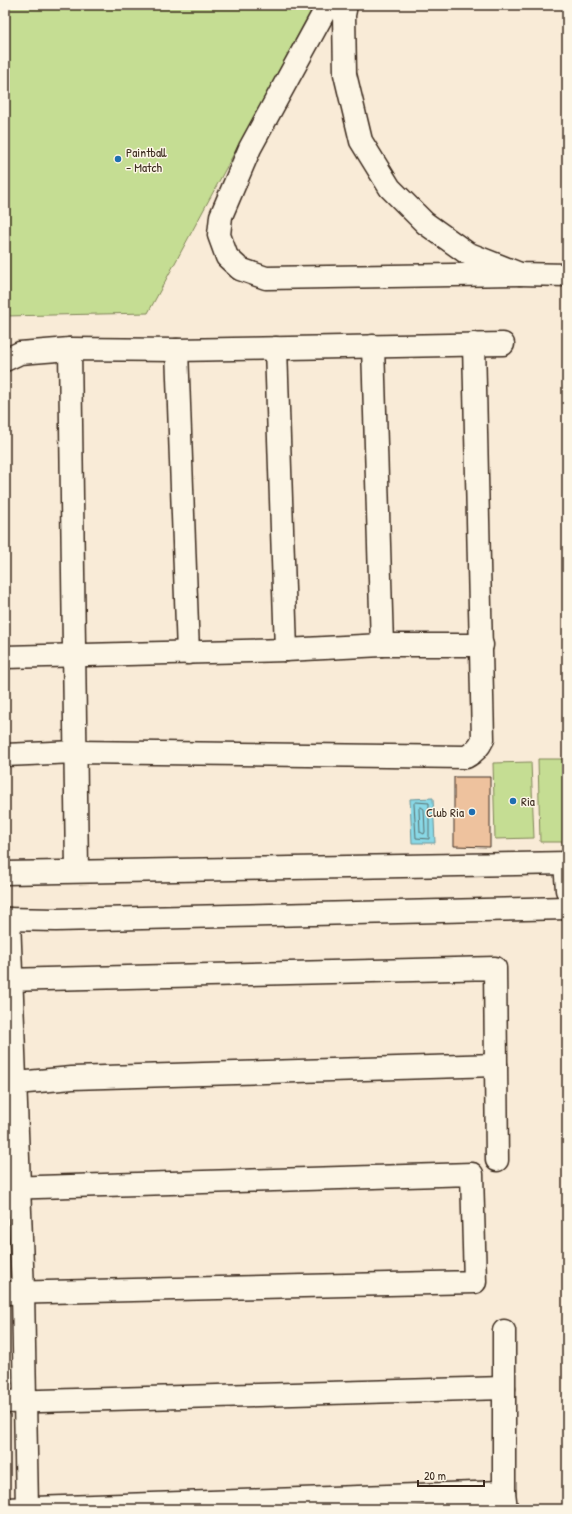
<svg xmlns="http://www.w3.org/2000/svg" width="572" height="1514" font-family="'Patrick Hand',sans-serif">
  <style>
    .green { fill: #c5dd93; stroke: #808458 }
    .water { fill: #89d8e6; stroke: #6a9296 }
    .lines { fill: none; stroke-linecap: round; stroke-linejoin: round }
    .shore { stroke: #5a706e; stroke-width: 1 }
    .building { fill: #eec29e; stroke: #3b2a1e }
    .minor-casing { stroke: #3b2a1e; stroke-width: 25 }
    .minor { stroke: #fcf5e5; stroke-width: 22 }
    .poi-dot { fill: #1f6fb2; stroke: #fcf5e5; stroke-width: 1.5 }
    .labels { text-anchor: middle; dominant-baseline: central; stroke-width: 3; stroke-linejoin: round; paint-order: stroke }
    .poi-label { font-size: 13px; fill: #3b2a1e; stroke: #fcf5e5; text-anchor: start }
  </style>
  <rect width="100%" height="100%" fill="#f9ebd7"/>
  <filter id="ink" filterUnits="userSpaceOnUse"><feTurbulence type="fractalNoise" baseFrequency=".025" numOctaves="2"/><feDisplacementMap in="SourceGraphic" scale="8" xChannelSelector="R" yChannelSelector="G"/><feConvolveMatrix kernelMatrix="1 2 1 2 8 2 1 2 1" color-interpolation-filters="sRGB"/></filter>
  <g filter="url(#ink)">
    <g class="green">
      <path d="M5 5H314L148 313 5 316Z"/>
      <path d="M538 759H567V842H540Z"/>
      <path d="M531 762 534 838 495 839 493 763Z"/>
    </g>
    <path class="water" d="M433 798 435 843H412L410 799Z"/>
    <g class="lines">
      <g class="shore">
        <path d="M416 802 429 803V839L416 838 414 804Z"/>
        <path d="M421 807 424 809 425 832 424 834 420 832 419 809Z"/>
      </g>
    </g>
    <path class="building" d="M454 777H490V847L454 846Z"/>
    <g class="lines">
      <defs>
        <g id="minor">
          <path d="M328 5 250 148 221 216 219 235 227 257 240 269 266 278 520 274"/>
          <path d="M346 5 344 15 345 74 361 141 390 188 425 223 467 253 520 274 567 275"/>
          <path d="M373 346 382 645"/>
          <path d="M276 348 286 650"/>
          <path d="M70 349 77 870"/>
          <path d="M177 350 188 653"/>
          <path d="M5 360 20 353 70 349 177 350 503 344"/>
          <path d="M5 657 286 650 382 645H482"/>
          <path d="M5 755 76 752 466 757C474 753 479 748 483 739L474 344"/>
          <path d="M565 863 567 890"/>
          <path d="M5 873 567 863"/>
          <path d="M5 919 56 920 567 908"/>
          <path d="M9 919 23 1292 27 1508"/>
          <path d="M5 980 495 968 497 1160"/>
          <path d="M5 1084 72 1078 496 1065"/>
          <path d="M5 1188 472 1174 475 1282 5 1293"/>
          <path d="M504 1331V1492L506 1509"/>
          <path d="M5 1402 504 1388"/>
          <path d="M5 1509 504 1492"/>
        </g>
      </defs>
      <use href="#minor" class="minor-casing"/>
      <use href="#minor" class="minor"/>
    </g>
  </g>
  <g class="poi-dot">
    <circle cx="118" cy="159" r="4"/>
    <circle cx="513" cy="801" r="4"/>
    <circle cx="472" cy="812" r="4"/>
  </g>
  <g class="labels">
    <g class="poi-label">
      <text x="126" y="152">Paintball<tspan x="126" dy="15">- Match</tspan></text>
      <text x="521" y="801">Ria</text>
      <text x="464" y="812" text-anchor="end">Club Ria</text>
    </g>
  </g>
  <rect width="572" height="1514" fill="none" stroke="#fcf5e5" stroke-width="20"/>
  <rect x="10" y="10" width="552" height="1494" fill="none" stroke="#3b2a1e" stroke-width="1.5" filter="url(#ink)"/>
  <path d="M418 1480v6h66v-6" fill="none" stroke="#3b2a1e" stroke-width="2"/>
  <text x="424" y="1480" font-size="12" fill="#3b2a1e" stroke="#fcf5e5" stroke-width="3" paint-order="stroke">20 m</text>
</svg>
